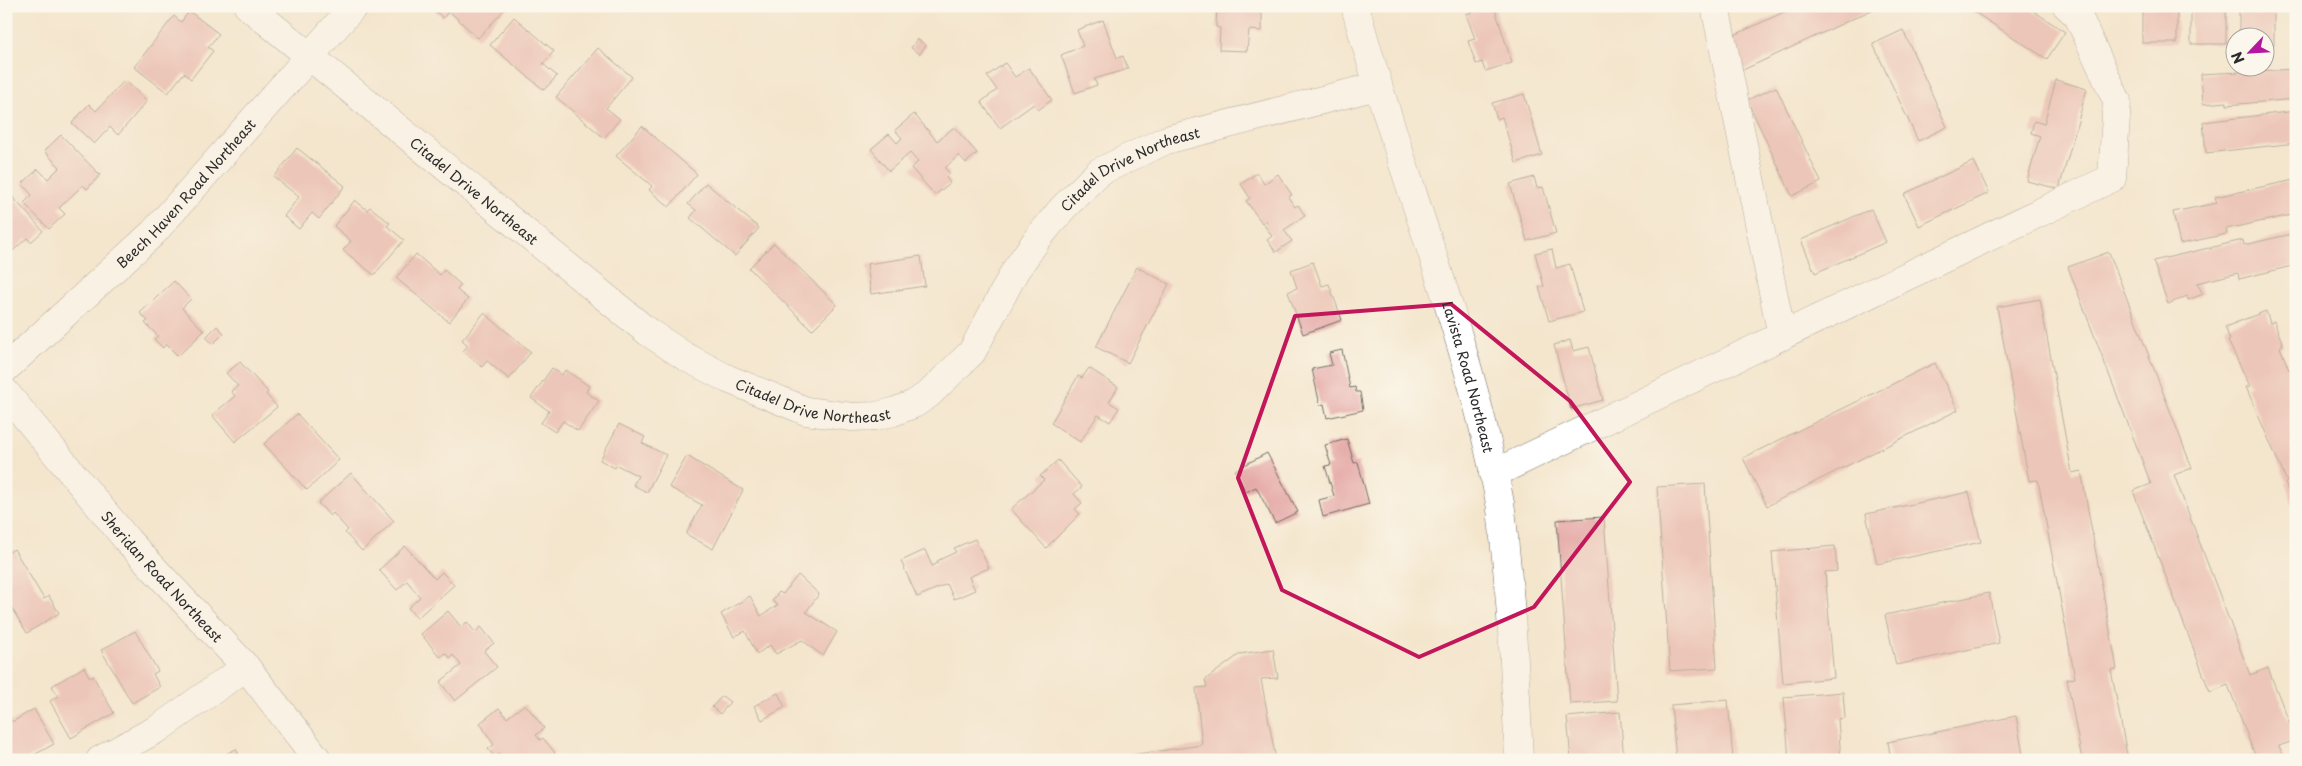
<svg xmlns="http://www.w3.org/2000/svg" width="2302" height="766" font-family="'Playpen Sans',sans-serif">
  <style>
    .building { fill: #e3a2a0 }
    .lines { fill: none; stroke-linecap: round; stroke-linejoin: round }
    .street-casing { stroke: #716c64; stroke-width: 29 }
    .secondary-casing { stroke: #716c64; stroke-width: 29 }
    .street { stroke: #fff; stroke-width: 28 }
    .secondary { stroke: #fff; stroke-width: 28 }
    .marked { fill: none; stroke: #c2185b; stroke-width: 4; stroke-linejoin: round }
    .labels { text-anchor: middle; dominant-baseline: central; stroke-width: 4; stroke-linejoin: round; paint-order: stroke }
    .street-label { font-size: 14px; fill: #2b2b2b; stroke: #fbf7ec }
  </style>
  <rect width="100%" height="100%" fill="#fbf7ec"/>
  <filter id="ink" filterUnits="userSpaceOnUse"><feTurbulence type="fractalNoise" baseFrequency=".02" numOctaves="2"/><feDisplacementMap in="SourceGraphic" scale="10" xChannelSelector="R" yChannelSelector="G"/><feConvolveMatrix kernelMatrix="1 2 1 2 8 2 1 2 1" color-interpolation-filters="sRGB"/></filter>
  <filter id="wash" filterUnits="userSpaceOnUse"><feTurbulence type="fractalNoise" baseFrequency=".0096" numOctaves="4" result="noise"/><feDisplacementMap in="SourceGraphic" scale="20" xChannelSelector="R" yChannelSelector="G"/><feGaussianBlur stdDeviation="1.12" result="paint"/><feColorMatrix in="noise" values="0 0 0 0 0 0 0 0 0 0 0 0 0 0 0 0 0 1.4 0 .05"/><feComposite in="paint" operator="in"/></filter>
  <g filter="url(#wash)">
    <rect width="100%" height="100%" fill="#f4e6cd"/>
    <g id="blocks">
      <g class="building">
        <path d="M430 6H508L478 38 449 11 443 18Z"/>
        <path d="M1217 6H1262V31L1249 30 1247 51 1219 50 1220 28 1216 27Z"/>
        <path d="M1491 6H1494L1512 63 1485 71 1482 62 1476 64 1468 41 1475 39 1466 14Z"/>
        <path d="M1797 6H1880L1743 70 1728 38Z"/>
        <path d="M1965 6H2026L2065 32 2047 59Z"/>
        <rect x="2142" y="8" width="35" height="35"/>
        <path d="M2239 8 2274 9V45L2264 44V38H2239Z"/>
        <rect x="2191" y="9" width="35" height="35"/>
        <path d="M189 11 219 34 208 47 213 51 191 79 184 73 168 93 134 67 174 16 181 22Z"/>
        <path d="M514 17 554 51 543 64 557 76 544 90 490 45Z"/>
        <path d="M1103 20 1117 58 1123 56 1128 69 1094 79 1097 85 1075 93 1061 55 1083 46 1077 30Z"/>
        <path d="M1903 30 1947 127 1918 141 1873 44Z"/>
        <path d="M917 39 926 45 920 54 911 48Z"/>
        <path d="M598 48 632 77 606 108 620 119 604 138 556 97Z"/>
        <path d="M1005 63 1015 77 1029 68 1052 100 1038 110 1034 104 1000 128 981 102 997 90 987 76Z"/>
        <path d="M2296 69V99L2227 105V102L2203 104 2201 74Z"/>
        <path d="M125 80 147 101 118 135 110 127 94 144 72 123 89 104 96 111Z"/>
        <path d="M2056 80 2087 89 2059 189 2027 181 2040 136 2031 133 2034 121 2044 124Z"/>
        <path d="M1776 87 1821 182 1792 196 1747 100Z"/>
        <path d="M1524 94 1542 155 1516 163 1502 117 1497 119 1492 103Z"/>
        <path d="M2296 111V143L2206 153 2203 122Z"/>
        <path d="M914 114 937 141 954 127 977 153 966 163 959 155 945 168 950 174 946 177 950 183 935 195 911 168 918 162 910 153 889 171 871 149 889 134 897 143 902 138 895 130Z"/>
        <path d="M642 126 697 174 669 207 649 190 652 186 616 156Z"/>
        <path d="M61 135 100 175 87 189 83 185 59 208 65 214 49 229 24 203 32 195 22 184 38 169 48 179 60 167 44 151Z"/>
        <path d="M297 148 345 186 319 219 312 213 299 229 284 216 299 197 274 177Z"/>
        <path d="M1974 161 1989 193 1919 226 1904 194Z"/>
        <path d="M1257 173 1264 184 1278 174 1292 195 1288 197 1295 207 1298 205 1305 216 1284 230 1292 241 1276 252 1267 240 1272 236 1264 225 1268 223 1266 220 1262 223 1246 201 1250 198 1241 184Z"/>
        <path d="M1534 177 1537 188 1543 187 1556 233 1527 241 1510 184Z"/>
        <path d="M2294 180 2296 214 2226 229 2227 234 2180 244 2173 212 2217 203 2215 197Z"/>
        <path d="M706 183 759 228 735 256 690 218 696 210 688 204Z"/>
        <path d="M9 193 43 231 31 242 27 238 6 257V196Z"/>
        <path d="M355 200 367 210 370 207 390 223 387 226 404 240 374 275 343 250 351 241 334 226Z"/>
        <path d="M1871 209 1886 242 1815 273 1801 240Z"/>
        <path d="M2296 233V265L2239 279 2238 273 2197 283 2203 294 2188 300 2187 296 2168 304 2153 261 2243 240 2244 245Z"/>
        <path d="M774 243 837 305 812 330 749 268Z"/>
        <path d="M1552 249 1556 268 1570 264 1583 312 1549 321 1539 287 1544 286 1535 253Z"/>
        <path d="M2109 252 2192 468 2174 475 2250 675 2268 668 2296 740 2279 746 2285 760H2243L2255 755 2228 685 2210 692 2133 491 2151 484 2068 267Z"/>
        <path d="M416 254 440 275 444 270 461 285 457 290 468 299 449 322 396 278Z"/>
        <path d="M921 256 925 286 871 294 867 264Z"/>
        <path d="M1313 262 1322 286 1329 284 1342 320 1303 334 1288 292 1297 288 1291 270Z"/>
        <path d="M1137 267 1169 284 1128 363 1096 347Z"/>
        <path d="M174 281 191 299 182 308 204 331 178 356 166 344 163 348 154 339 158 336 145 323 148 321 140 313Z"/>
        <path d="M2040 299 2072 473 2081 471 2117 669 2111 670 2128 760H2082L2067 679 2075 678 2038 480 2029 481 1997 307Z"/>
        <path d="M2266 311 2270 323 2274 321 2283 345 2280 347 2289 370 2293 369 2296 377 2294 507 2285 483 2287 482 2246 387 2250 386 2228 341 2230 340 2225 327Z"/>
        <path d="M484 313 531 352 509 379 487 361 482 367 463 351 468 345 462 340Z"/>
        <path d="M217 326 224 333 213 344 206 337Z"/>
        <path d="M1570 340 1573 351 1589 347 1603 400 1571 409 1554 345Z"/>
        <path d="M1342 350 1350 388 1355 387 1356 392H1360L1363 410 1327 418 1324 404 1320 405 1312 369 1332 365 1329 353Z"/>
        <path d="M240 362 268 392 266 394 277 407 235 442 212 415 235 396 231 391 238 386 226 373Z"/>
        <path d="M1935 363 1958 410 1767 506 1743 458Z"/>
        <path d="M552 368 562 375 565 370 589 386 586 392 599 401 578 431 563 421 555 432 541 423 549 411 531 398Z"/>
        <path d="M1089 368 1118 387 1109 402 1119 408 1110 422 1098 415 1080 442 1051 423 1078 376 1082 378Z"/>
        <path d="M297 414 339 460 307 490 264 444Z"/>
        <path d="M619 424 645 437 642 443 666 455 647 492 633 485 638 476 617 465 615 468 600 460Z"/>
        <path d="M1347 439 1354 463 1358 462 1369 504 1323 517 1319 500 1334 496 1325 466 1331 465 1325 445Z"/>
        <path d="M1267 453 1298 512 1275 523 1256 487 1246 492 1235 470Z"/>
        <path d="M687 456 743 490 713 549 686 534 702 505 669 487Z"/>
        <path d="M1058 460 1082 487 1074 494 1082 503 1075 509 1080 514 1046 548 1011 509 1044 480 1040 476Z"/>
        <path d="M351 473 394 521 362 551 345 533 348 530 333 513 330 516 318 503Z"/>
        <path d="M1705 484 1717 668 1670 671 1657 487Z"/>
        <path d="M1969 492 1981 542 1877 564 1866 514Z"/>
        <path d="M1604 517 1617 701 1570 704 1557 520Z"/>
        <path d="M975 539 989 568 969 577 975 590 954 599 947 584 917 597 901 561 925 550 932 566 938 563 937 561 956 552 954 548Z"/>
        <path d="M405 546 435 579 442 572 454 585 417 618 408 608 420 597 407 581 397 590 379 570Z"/>
        <path d="M1835 546 1837 571 1825 572 1834 678 1783 683 1772 552Z"/>
        <path d="M14 549 44 599 49 596 59 613 27 633 11 607 6 609V554Z"/>
        <path d="M798 575 819 594 806 612 837 632 823 656 802 640 776 654 770 645 757 654 745 631 734 637 721 614 750 596 761 616 778 605 772 601 779 592 783 594Z"/>
        <path d="M1989 593 1999 643 1896 665 1885 615Z"/>
        <path d="M448 611 461 627 467 622 475 632 481 627 494 643 484 651 497 667 455 701 440 682 461 665 453 655 450 658 445 653 440 657 421 634Z"/>
        <path d="M135 631 158 671 153 674 160 687 132 703 101 650Z"/>
        <path d="M1273 649 1278 678 1261 679 1276 760H1095L1202 745 1196 688 1207 687 1205 680 1240 654Z"/>
        <path d="M84 667 90 678 93 676 114 713 71 738 50 701 58 696 52 686Z"/>
        <path d="M1843 692 1845 718 1838 719 1841 760H1789L1784 697Z"/>
        <path d="M778 693 785 707 762 720 754 706Z"/>
        <path d="M722 696 730 702 720 714 712 707Z"/>
        <path d="M1728 700 1733 760H1676L1671 705Z"/>
        <path d="M525 704 544 728 536 735 540 740 543 738 555 753 546 760H504L499 754 495 757 488 749 494 745 480 723 499 708 507 718Z"/>
        <path d="M34 709 54 744 25 760H6V711L12 722Z"/>
        <path d="M1620 712 1624 760H1571L1567 717Z"/>
        <path d="M2016 716 2024 760H1891L1888 742Z"/>
        <path d="M236 749 241 760H213Z"/>
      </g>
    </g>
  </g>
  <g filter="url(#ink)">
    <use href="#blocks" fill-opacity="0" stroke="#716c64" stroke-width="1"/>
    <g class="lines">
      <defs>
        <g id="street">
          <path id="s1" d="M248 6 648 332 686 357 728 379 806 411 852 417 876 416 893 412 914 404 929 394 972 352 1015 271 1038 238 1062 209 1099 172 1166 140 1377 86"/>
          <path d="M1715 6 1782 336"/>
          <path id="s2" d="M6 368 153 233 354 6"/>
          <path id="s3" d="M6 393 128 541 246 667 318 760"/>
          <path d="M1493 474 2112 178 2117 101 2078 16 2067 6"/>
          <path d="M100 760 159 728 246 667"/>
        </g>
        <g id="secondary">
          <path id="s4" d="M1355 6C1400 173 1468 334 1500 503 1503 521 1504 540 1506 558 1513 625 1516 692 1519 760"/>
        </g>
      </defs>
      <use href="#street" class="street-casing"/>
      <use href="#secondary" class="secondary-casing"/>
      <use href="#street" class="street"/>
      <use href="#secondary" class="secondary"/>
    </g>
  </g>
  <path d="M0 0H2302V766H0ZM1451 304 1570 401 1630 482 1534 607 1419 657 1282 590 1238 478 1295 316Z" fill="#f4e6cd" fill-opacity=".55" fill-rule="evenodd"/>
  <path class="marked" d="M1451 304 1570 401 1630 482 1534 607 1419 657 1282 590 1238 478 1295 316Z"/>
  <g class="labels">
    <g class="street-label">
      <text stroke="none"><textPath href="#s1" startOffset="1132">Citadel Drive Northeast</textPath></text>
      <text stroke="none"><textPath href="#s1" startOffset="292">Citadel Drive Northeast</textPath></text>
      <text stroke="none"><textPath href="#s2" startOffset="251">Beech Haven Road Northeast</textPath></text>
      <text stroke="none"><textPath href="#s4" startOffset="388">Lavista Road Northeast</textPath></text>
      <text stroke="none"><textPath href="#s1" startOffset="698">Citadel Drive Northeast</textPath></text>
      <text stroke="none"><textPath href="#s3" startOffset="241">Sheridan Road Northeast</textPath></text>
    </g>
  </g>
  <rect width="2302" height="766" fill="none" stroke="#fbf7ec" stroke-width="25"/>
  <g transform="translate(2250 52) rotate(245)"><circle r="24" fill="#fbf7ec" stroke="#a8a59f"/>
  <path d="M0-4L9 19L0 12L-9 19Z" fill="#b5179e"/>
  <text y="-8" font-size="14" font-weight="bold" text-anchor="middle" fill="#2b2b2b">N</text>
  </g>
</svg>
